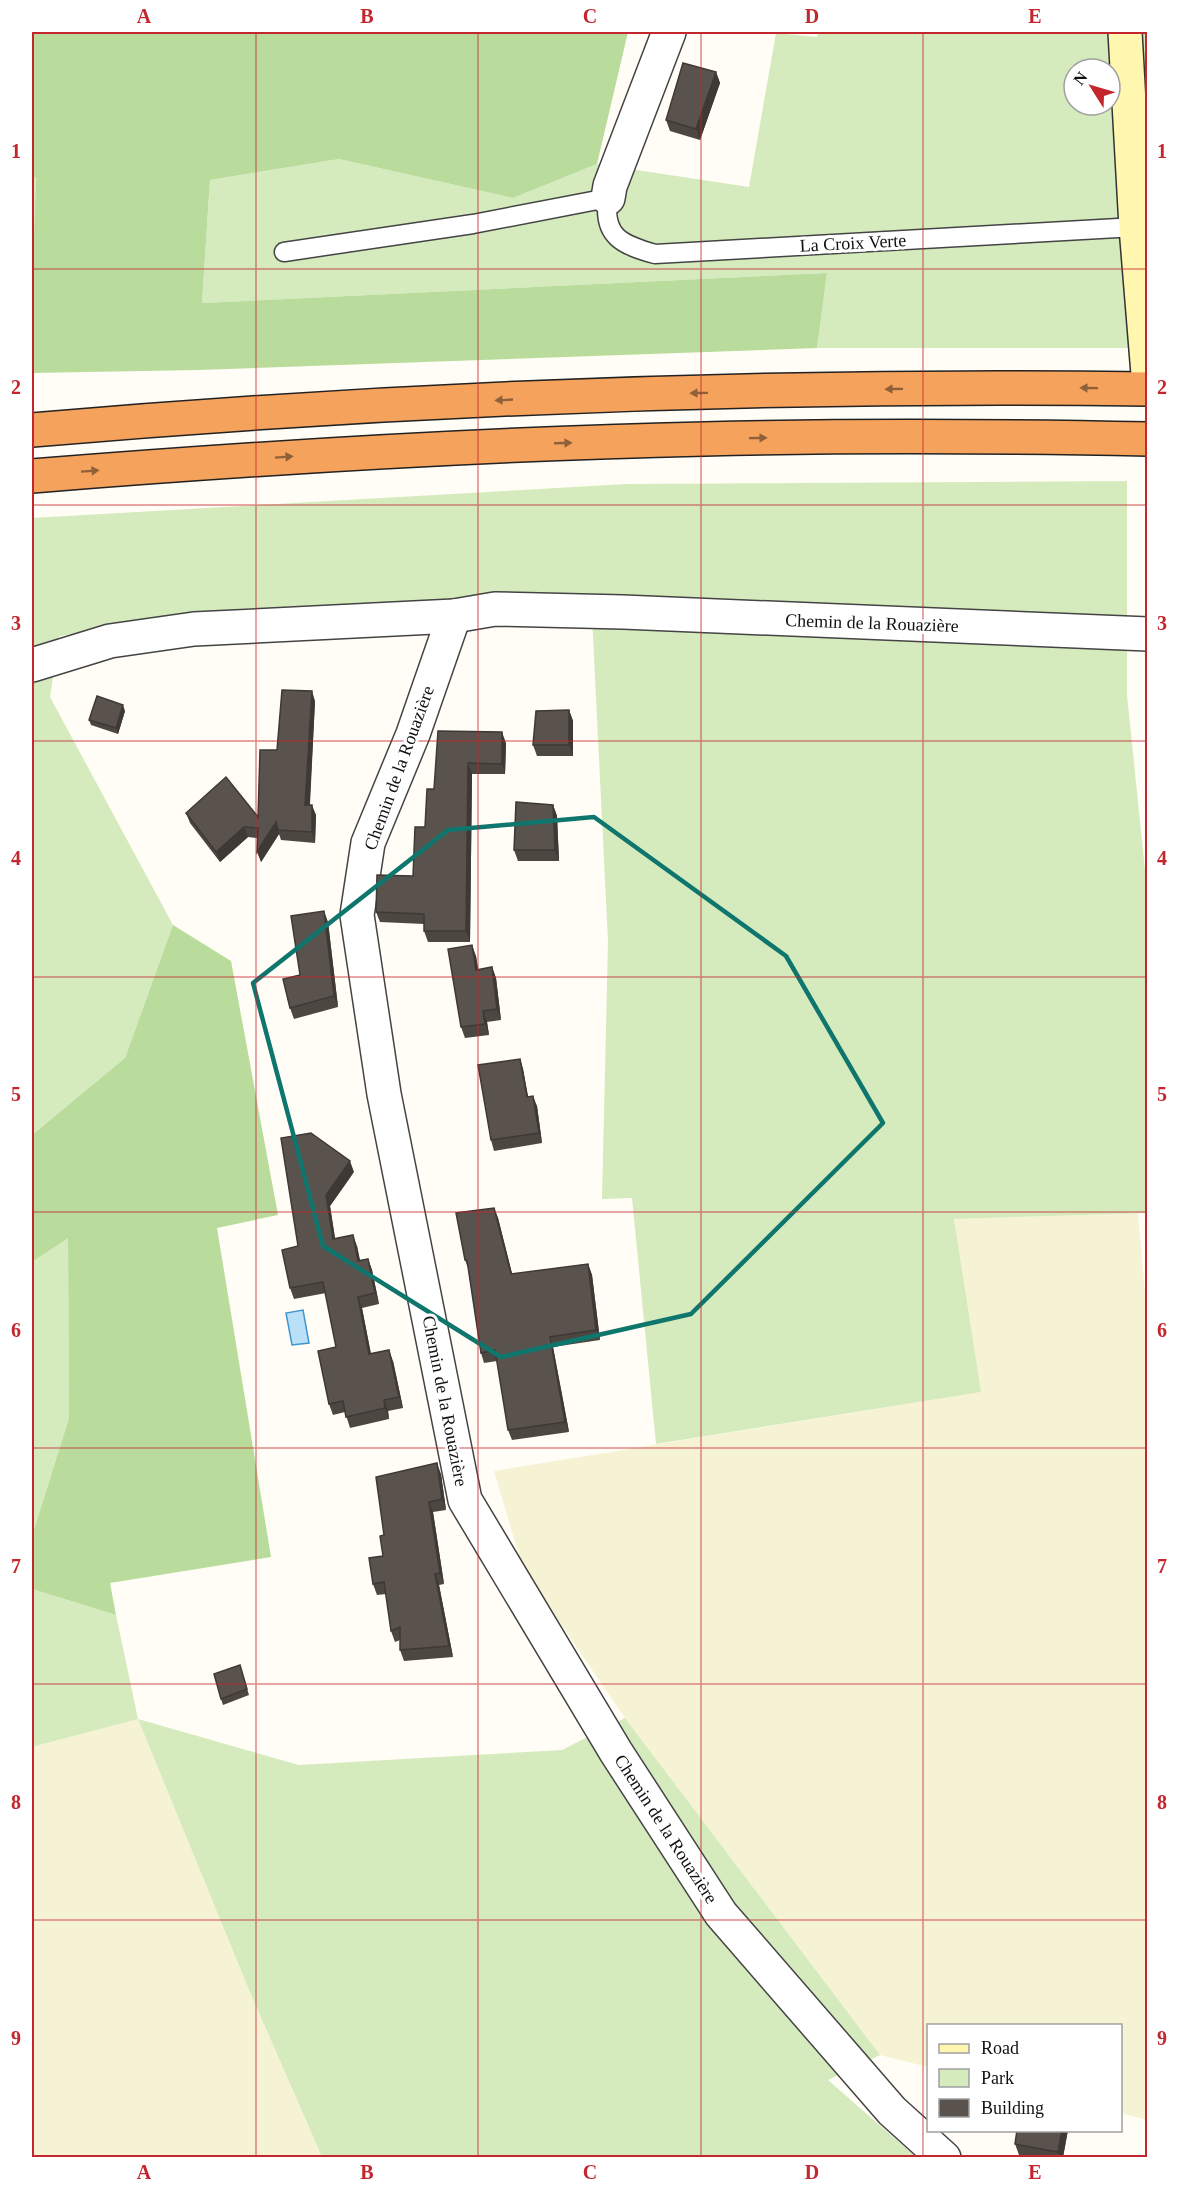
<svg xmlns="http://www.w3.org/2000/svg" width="1179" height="2189" font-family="'Times New Roman',serif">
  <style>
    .farmland { fill: #f6f3d4 }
    .green { fill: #d5ebbd; fill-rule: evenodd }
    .forest { fill: #b9dc9c }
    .water { fill: #b9e0f7; stroke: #3f96cf; stroke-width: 1.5 }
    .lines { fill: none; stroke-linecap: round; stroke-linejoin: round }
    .lane-casing { stroke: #444; stroke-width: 21 }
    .street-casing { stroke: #444; stroke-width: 36 }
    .secondary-casing { stroke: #333; stroke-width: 36 }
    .highway-casing { stroke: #222; stroke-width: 36 }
    .lane { stroke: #fff; stroke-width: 18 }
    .street { stroke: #fff; stroke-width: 33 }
    .secondary { stroke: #fff6b0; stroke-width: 33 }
    .highway { stroke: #f5a25d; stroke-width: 33 }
    .wall { fill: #4d4742 }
    .shaded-wall { fill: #3f3936 }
    .building { fill: #5a524d; stroke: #3f3936; stroke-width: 1.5 }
    .oneway { fill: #8e613b }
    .marked { fill: none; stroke: #0f766e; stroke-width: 4.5; stroke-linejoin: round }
    .grid { fill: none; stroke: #c4262e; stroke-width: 1.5; stroke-opacity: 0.55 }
    .labels { text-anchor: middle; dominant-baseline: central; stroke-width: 6; stroke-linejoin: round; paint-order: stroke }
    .street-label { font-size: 18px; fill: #111; stroke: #fff }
    .neatline { fill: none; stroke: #c4262e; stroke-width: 2 }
    .grid-label { font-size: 20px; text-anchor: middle; font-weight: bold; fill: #c4262e }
  </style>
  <rect width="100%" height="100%" fill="#fffdf5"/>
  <g class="farmland">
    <path d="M1138 1213 1148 1329 1147 2120 1121 2113 1120 2026H928V2067L880 2055 625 1718 523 1569 494 1471 980 1392 954 1219Z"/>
    <path d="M138 1719 249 1990 322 2157 32 2158V1747Z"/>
  </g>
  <g class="green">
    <path d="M818 32H1147V348H817L827 273 202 303 210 180 339 159 513 198 597 164 749 187 776 33 817 37ZM1074 69H1110V105H1074Z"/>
    <path d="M32 177H36L32 290Z"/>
    <path d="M1127 481V695L1148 899 1147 1213 954 1219 981 1392 656 1444 632 1198 602 1199 608 941 591 596 237 609 59 636 50 697 173 925 125 1058 32 1135V518L627 484Z"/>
    <path d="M68 1237 69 1418 32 1536V1262Z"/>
    <path d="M32 1589 116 1615 138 1719 299 1765 562 1750 625 1718 880 2055 828 2080 916 2157H322L249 1990 138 1719 32 1747Z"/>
  </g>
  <g class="forest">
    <path d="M32 32H628L597 164 513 198 339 159 210 180 202 303 827 273 817 348 198 370 32 373V290L36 177H32Z"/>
    <path d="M173 925 231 961 278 1215 217 1228 271 1557 110 1583 116 1615 32 1589V1536L69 1418 68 1238 32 1262V1135L125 1058Z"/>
  </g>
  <path class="water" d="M303 1310 309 1343 292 1345 286 1313Z"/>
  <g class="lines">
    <defs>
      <path id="lane" d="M284 252 473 224 608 198C602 237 623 245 655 254L1136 227"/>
      <g id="street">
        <path d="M608 198 610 186 669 32"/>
        <path d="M454 616 413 734 368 843 357 915 384 1094 465 1500 616 1752 721 1914 892 2111 944 2158"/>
        <path d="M32 665 110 641 194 629 454 616 495 609 623 612 1148 634"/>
      </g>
      <path id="secondary" d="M1125 32 1136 227 1148 374"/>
      <g id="highway">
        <path d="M32 430C402 398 775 384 1148 389"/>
        <path d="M32 476C255 458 479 444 704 439 852 435 1000 436 1148 439"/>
      </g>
    </defs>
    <use href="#lane" class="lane-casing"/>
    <use href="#street" class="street-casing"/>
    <use href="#secondary" class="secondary-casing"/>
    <use href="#highway" class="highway-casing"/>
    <use href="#lane" class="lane"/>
    <use href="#street" class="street"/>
    <use href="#secondary" class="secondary"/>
    <use href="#highway" class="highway"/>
  </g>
  <g class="wall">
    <path d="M716 72 720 83 700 140 670 131 666 120Z"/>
    <path d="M315 701 310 805 316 815 315 843 281 840 279 834 261 862 257 838 248 837 220 862 190 823 186 813 258 817 277 750Z"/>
    <path d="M569 710 573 721V756H537L533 745Z"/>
    <path d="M125 711 118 734 91 725 89 720Z"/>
    <path d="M438 731 506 743 505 774H472L470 942H428L424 931V924L380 922 376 912 413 876 434 789Z"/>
    <path d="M553 805 557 816 559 861H518L514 850Z"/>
    <path d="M328 922 338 1007 294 1019 290 1008 300 975Z"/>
    <path d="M476 956 478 970 492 967 496 978 501 1020 487 1022 489 1035 465 1038 461 1027Z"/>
    <path d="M520 1059 523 1069 528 1097 537 1106 542 1143 494 1151 491 1140Z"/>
    <path d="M354 1172 330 1206 335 1239 357 1246 360 1260 368 1259 372 1270 379 1304 362 1308 371 1354 393 1361 403 1408 388 1411 389 1419 350 1428 345 1412 333 1415 329 1404 336 1347 326 1293 294 1299 290 1288 298 1246Z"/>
    <path d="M494 1208 498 1218 512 1274 588 1264 592 1275 600 1340 553 1347 569 1432 512 1440 508 1430 497 1361 484 1363 481 1353 468 1268 465 1260Z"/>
    <path d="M441 1474 446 1510 433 1512 444 1584 439 1585 453 1657 404 1661 400 1650V1640L395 1642 391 1631 386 1594 377 1595 373 1584 383 1556Z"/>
    <path d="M240 1665 249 1695 223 1705 221 1699Z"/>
    <path d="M1068 2130 1063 2157H1033L1019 2155 1015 2144Z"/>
  </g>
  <g class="shaded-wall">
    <path d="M716 72 720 83 700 140 696 129Z"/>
    <path d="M312 691 315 701 309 815 305 805Z"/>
    <path d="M123 705 125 711 118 734 116 728Z"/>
    <path d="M569 710 573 721V756L569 745Z"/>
    <path d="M502 732 506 743 505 774 502 764Z"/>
    <path d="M468 763 472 774 470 942 466 931Z"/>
    <path d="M312 805 316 815 315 843 312 832Z"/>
    <path d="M553 805 557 816 559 861 555 850Z"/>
    <path d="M276 822 279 834 261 862 257 852Z"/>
    <path d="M244 827 248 837 220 862 216 852Z"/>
    <path d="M324 911 328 922 338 1007 334 996Z"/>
    <path d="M472 945 476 956 480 981 476 970Z"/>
    <path d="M492 967 496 978 501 1020 497 1009Z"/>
    <path d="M483 1011 487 1022 489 1035 485 1024Z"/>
    <path d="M520 1059 523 1069 530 1107 527 1097Z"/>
    <path d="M533 1096 537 1106 542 1143 539 1133Z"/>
    <path d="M350 1161 354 1172 330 1206 337 1250 333 1239 326 1195Z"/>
    <path d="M494 1208 498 1218 515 1285 511 1274Z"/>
    <path d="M353 1235 357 1246 362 1272 358 1261Z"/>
    <path d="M368 1259 372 1270 379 1304 375 1293Z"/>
    <path d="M588 1264 592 1275 600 1340 596 1330Z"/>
    <path d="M358 1297 362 1308 373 1365 369 1354Z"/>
    <path d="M550 1337 553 1347 569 1432 565 1422Z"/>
    <path d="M389 1350 393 1361 403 1408 399 1397Z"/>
    <path d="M384 1400 388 1411 389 1419 385 1408Z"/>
    <path d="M437 1463 441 1474 446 1510 442 1499Z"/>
    <path d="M429 1502 433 1512 444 1584 440 1573Z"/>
    <path d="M435 1574 439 1585 453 1657 449 1646Z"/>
    <path d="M1062 2130H1068L1063 2157H1060L1058 2152Z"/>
  </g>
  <g class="building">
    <path d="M683 63 716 72 696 129 666 120Z"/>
    <path d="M282 690 312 691 305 805H312V832L278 830 276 822 257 852 258 828 244 827 216 852 186 813 226 777 258 817 260 750H277Z"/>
    <path d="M97 696 123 705 116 728 89 720Z"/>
    <path d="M569 710V745H533L536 711Z"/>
    <path d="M438 731 502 732V764L468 763 466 931H424V914L376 912 377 875 413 876 415 827H425L427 789H434Z"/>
    <path d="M516 802 553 805 555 850H514Z"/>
    <path d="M324 911 334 996 290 1008 283 979 300 975 291 916Z"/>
    <path d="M472 945 476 970 492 967 497 1009 483 1011 485 1024 461 1027 448 949Z"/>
    <path d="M520 1059 527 1097 533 1096 539 1133 491 1140 478 1065Z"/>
    <path d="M311 1133 350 1161 326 1195 333 1239 353 1235 358 1261 368 1259 375 1293 358 1297 369 1354 389 1350 399 1397 384 1400 385 1408 346 1417 343 1401 329 1404 318 1351 336 1347 323 1282 290 1288 282 1250 298 1246 281 1138Z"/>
    <path d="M494 1208 511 1274 588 1264 596 1330 550 1337 565 1422 508 1430 495 1350 481 1353 467 1260H465L456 1213Z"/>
    <path d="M437 1463 442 1499 429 1502 440 1573 435 1574 449 1646 400 1650V1627L391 1631 384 1582 373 1584 369 1558 383 1556 380 1536 384 1535 376 1477Z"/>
    <path d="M240 1665 247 1689 221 1699 214 1674Z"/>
    <path d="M1017 2130H1062L1058 2152 1015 2144Z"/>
  </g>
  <defs><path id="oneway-solid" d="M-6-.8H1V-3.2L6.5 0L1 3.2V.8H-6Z" transform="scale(1.5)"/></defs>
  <g class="oneway">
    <use href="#oneway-solid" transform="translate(1089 388) rotate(-179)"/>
    <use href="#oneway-solid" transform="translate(894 389) rotate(179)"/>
    <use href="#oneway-solid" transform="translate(699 393) rotate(179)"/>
    <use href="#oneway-solid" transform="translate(504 400) rotate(177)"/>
    <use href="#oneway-solid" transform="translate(758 438) rotate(-1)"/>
    <use href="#oneway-solid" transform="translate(563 443) rotate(-2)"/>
    <use href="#oneway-solid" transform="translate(284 457) rotate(-4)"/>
    <use href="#oneway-solid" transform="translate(90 471) rotate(-4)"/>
  </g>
  <path class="marked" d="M594 817 786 956 883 1123 691 1314 501 1357 323 1246 253 983 448 830Z"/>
  <path class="grid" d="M256 32V2158M478 32V2158M701 32V2158M923 32V2158M32 269H1148M32 505H1148M32 741H1148M32 977H1148M32 1212H1148M32 1448H1148M32 1684H1148M32 1920H1148"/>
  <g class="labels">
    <g class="street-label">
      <text transform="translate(853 243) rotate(-3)">La Croix Verte</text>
      <text transform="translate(872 623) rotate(2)">Chemin de la Rouazière</text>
      <text transform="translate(399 768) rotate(-70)">Chemin de la Rouazière</text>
      <text transform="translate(445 1401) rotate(79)">Chemin de la Rouazière</text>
      <text transform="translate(666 1829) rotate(57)">Chemin de la Rouazière</text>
    </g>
  </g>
  <rect width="1179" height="2189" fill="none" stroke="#ffffff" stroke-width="66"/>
  <rect x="927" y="2024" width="195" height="108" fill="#ffffff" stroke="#a0a0a0" stroke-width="1.5"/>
  <rect x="939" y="2044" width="30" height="9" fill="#fff6b0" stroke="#a0a0a0" stroke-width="1.5"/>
  <text x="981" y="2054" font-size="18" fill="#111111">Road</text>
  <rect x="939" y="2069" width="30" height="18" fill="#d5ebbd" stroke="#a0a0a0" stroke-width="1.5"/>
  <text x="981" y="2084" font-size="18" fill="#111111">Park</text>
  <rect x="939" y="2099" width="30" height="18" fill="#5a524d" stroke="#a0a0a0" stroke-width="1.5"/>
  <text x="981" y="2114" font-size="18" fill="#111111">Building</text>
  <g transform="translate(1092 87) rotate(307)"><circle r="28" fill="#ffffff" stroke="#a0a0a0" stroke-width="1.5"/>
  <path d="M0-4.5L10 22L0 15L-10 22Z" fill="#c4262e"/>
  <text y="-9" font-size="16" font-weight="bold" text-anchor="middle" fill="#111111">N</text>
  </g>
  <rect x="33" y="33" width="1113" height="2123" class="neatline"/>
  <g class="grid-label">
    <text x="144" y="23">A</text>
    <text x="367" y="23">B</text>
    <text x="590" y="23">C</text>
    <text x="812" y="23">D</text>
    <text x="1035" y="23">E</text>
    <text x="16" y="158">1</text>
    <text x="1162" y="158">1</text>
    <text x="16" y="394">2</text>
    <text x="1162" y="394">2</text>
    <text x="16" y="630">3</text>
    <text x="1162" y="630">3</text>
    <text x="16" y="865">4</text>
    <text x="1162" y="865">4</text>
    <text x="16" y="1101">5</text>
    <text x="1162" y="1101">5</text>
    <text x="16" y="1337">6</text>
    <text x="1162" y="1337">6</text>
    <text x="16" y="1573">7</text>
    <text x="1162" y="1573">7</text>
    <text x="16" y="1809">8</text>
    <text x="1162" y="1809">8</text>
    <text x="16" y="2045">9</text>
    <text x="1162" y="2045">9</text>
    <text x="144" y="2179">A</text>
    <text x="367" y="2179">B</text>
    <text x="590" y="2179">C</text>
    <text x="812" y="2179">D</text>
    <text x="1035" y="2179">E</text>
  </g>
</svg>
